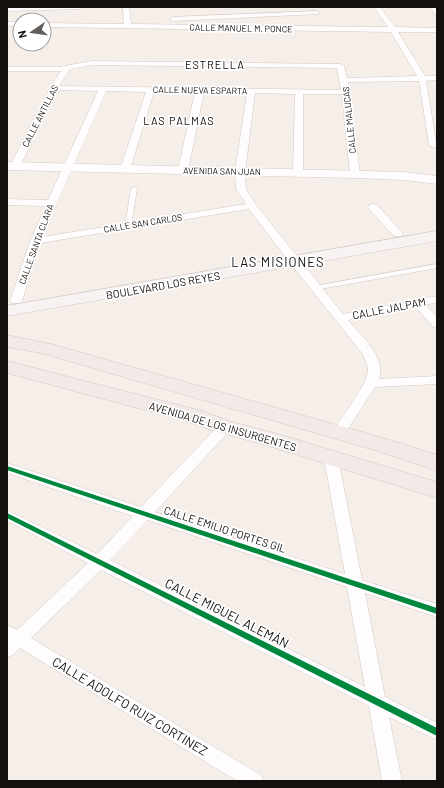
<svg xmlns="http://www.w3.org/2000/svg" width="444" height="788" font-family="Barlow,sans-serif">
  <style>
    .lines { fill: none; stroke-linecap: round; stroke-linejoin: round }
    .service-casing { stroke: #d1cac6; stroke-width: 1 }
    .minor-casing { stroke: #d1cac6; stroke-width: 1 }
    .tertiary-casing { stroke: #d1cac6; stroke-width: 1 }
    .secondary-casing { stroke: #d1cac6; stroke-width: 1 }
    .primary-casing { stroke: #cdc9c7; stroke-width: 1 }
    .service { fill: #fefcfc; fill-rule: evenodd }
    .minor { fill: #fefcfc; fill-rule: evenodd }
    .tertiary { fill: #fefcfc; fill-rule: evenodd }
    .secondary { fill: #f8f3f2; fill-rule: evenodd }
    .primary { fill: #f3e9e6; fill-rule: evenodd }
    .cycleway-casing { stroke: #fff; stroke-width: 2 }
    .cycleway { fill: #00873e; fill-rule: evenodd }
    .labels { text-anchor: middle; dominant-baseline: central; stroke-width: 3.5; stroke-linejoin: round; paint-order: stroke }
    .far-street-label { font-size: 9px; fill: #15100d; stroke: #fff }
    .far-quarter-label { font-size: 11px; letter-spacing: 1px; fill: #15100d; stroke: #fff }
    .street-label { font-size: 11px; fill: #15100d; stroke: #fff }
    .quarter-label { font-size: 13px; letter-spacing: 1px; fill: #15100d; stroke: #fff }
    .near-street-label { font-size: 13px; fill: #15100d; stroke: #fff }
  </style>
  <rect width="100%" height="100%" fill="#f6eee9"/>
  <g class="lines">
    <defs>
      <g id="service">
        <path d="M134 187 137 189 131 226 128 228 125 226 131 189Z"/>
        <path d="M437 264V268L315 290 312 288 315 286Z"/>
      </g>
      <g id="minor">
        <path d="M7 7H84L81 9 7 11Z"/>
        <path d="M123 7H129L131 24 388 27 374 7H380L395 27 437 28V32H398L425 76H437V80L426 81 437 148 430 146 429 144 419 81 348 82 360 174 355 177 350 174 342 94H303V173L298 176 295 175 293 173 295 94 255 93 245 172 246 189 256 205 343 314 437 296V302L426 305 437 317V328L433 327 416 307 348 320C361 336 386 356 379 379L437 376V384L375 387 344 435 339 436 334 435 332 432C341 418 367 385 368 371 368 364 365 359 362 353L290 263 249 209 40 243 22 301 20 303H12L10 301 30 241 46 206 7 205V199L48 200 98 91 57 90 20 166 15 169 12 168 10 166 50 88 61 71H7V67H59L92 61 340 64 344 66 347 78 417 76 391 32 44 27V23L124 24ZM92 65 337 68 341 90 59 86 70 69ZM106 91 146 92 120 169 125 172 130 169 154 92H195L178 170 183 173 188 170 204 92 247 93 235 172 236 189 246 204 42 237Z"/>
        <path d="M429 7H436L437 15 435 14Z"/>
        <path d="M317 11 319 12V14L173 21 170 19 173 17Z"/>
        <rect x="7" y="22" width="13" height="4"/>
        <path d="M373 204 377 205 402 232 403 234 402 236H394L369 209 368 207 369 205Z"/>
        <path d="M225 423 230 424 232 427 230 430 155 512 345 574 324 458 326 455 331 453 336 455 338 458 362 580 437 604V617L365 593 385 697 437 723V740L389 717 402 781H382L369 706 101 570 31 638 261 775 264 781H237L20 648 13 655 7 657V625L17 630 88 563 7 521V510L97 554 133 516 7 473V463L141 507 220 424ZM147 520 347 587 365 687 110 560Z"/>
      </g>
      <path id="tertiary" d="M7 162 404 172 437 176V184L404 180 355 178 7 170Z"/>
      <path id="secondary" d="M437 231V241L7 316V306Z"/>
      <g id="primary">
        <path d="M7 335 51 344 390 440 437 455V471L374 450 41 353 7 347Z"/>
        <path d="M7 361 202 411 232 422 278 434 437 482V498L262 444 217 432 186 421 7 373Z"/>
      </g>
    </defs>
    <use href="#service" class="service-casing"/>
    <use href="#minor" class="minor-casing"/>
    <use href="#tertiary" class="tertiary-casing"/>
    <use href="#secondary" class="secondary-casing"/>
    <use href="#primary" class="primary-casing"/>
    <use href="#service" class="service"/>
    <use href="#minor" class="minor"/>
    <use href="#tertiary" class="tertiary"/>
    <use href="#secondary" class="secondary"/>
    <use href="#primary" class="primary"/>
    <defs>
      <g id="cycleway">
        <path d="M7 466 437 608V614L7 470Z"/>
        <path d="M7 513 437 728V736L7 518Z"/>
      </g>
    </defs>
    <use href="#cycleway" class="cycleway-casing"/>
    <use href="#cycleway" class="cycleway"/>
  </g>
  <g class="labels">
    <g class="far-street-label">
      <text transform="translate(241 28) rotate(1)">CALLE MANUEL M. PONCE</text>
      <text transform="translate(200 90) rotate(1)">CALLE NUEVA ESPARTA</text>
      <text transform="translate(40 116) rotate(-63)">CALLE ANTILLAS</text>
      <text transform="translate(349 120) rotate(-96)">CALLE MALUCAS</text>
      <text transform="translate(222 171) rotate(1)">AVENIDA SAN JUAN</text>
      <text transform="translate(143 223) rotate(-9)">CALLE SAN CARLOS</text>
      <text transform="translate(36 244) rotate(-70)">CALLE SANTA CLARA</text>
    </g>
    <g class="far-quarter-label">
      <text x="215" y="64">ESTRELLA</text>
      <text x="179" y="120">LAS PALMAS</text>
    </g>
    <g class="street-label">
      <text transform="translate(163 285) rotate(-10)">BOULEVARD LOS REYES</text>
      <text transform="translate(389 308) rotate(-11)">CALLE JALPAM</text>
      <text transform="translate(223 426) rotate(16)">AVENIDA DE LOS INSURGENTES</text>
      <text transform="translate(225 529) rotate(18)">CALLE EMILIO PORTES GIL</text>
    </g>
    <g class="quarter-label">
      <text x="278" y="262">LAS MISIONES</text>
    </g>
    <g class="near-street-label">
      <text transform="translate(227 613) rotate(27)">CALLE MIGUEL ALEMÁN</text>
      <text transform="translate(130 706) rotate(31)">CALLE ADOLFO RUIZ CORTINEZ</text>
    </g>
  </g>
  <rect width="444" height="788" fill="none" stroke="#15100d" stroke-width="16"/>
  <g transform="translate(32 32) rotate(257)"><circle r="19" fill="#ffffff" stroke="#a19f9e"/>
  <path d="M0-3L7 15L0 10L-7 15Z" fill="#645e5a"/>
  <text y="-6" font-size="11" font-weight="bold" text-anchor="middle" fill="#15100d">N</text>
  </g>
</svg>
